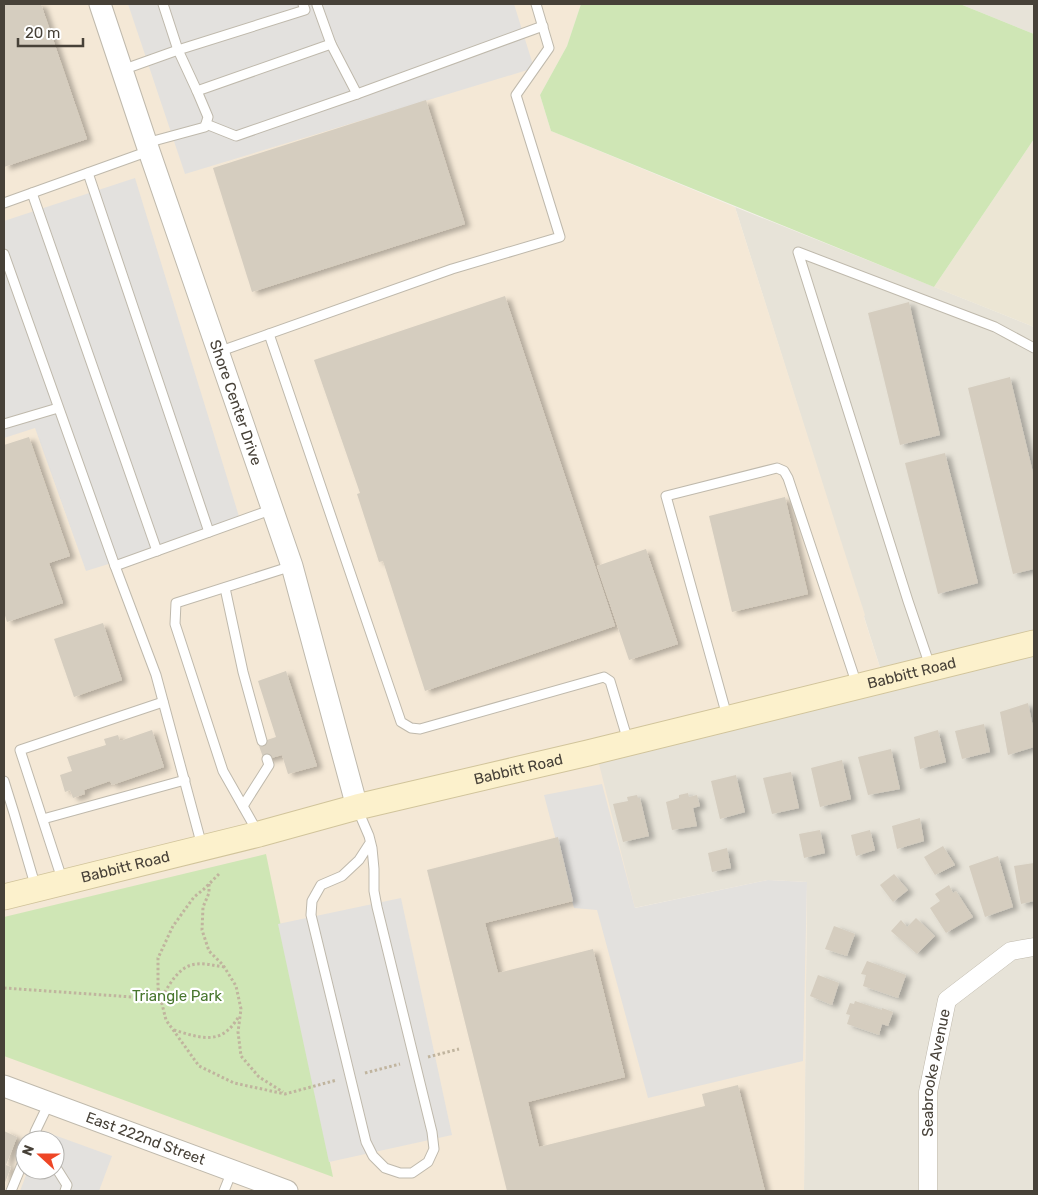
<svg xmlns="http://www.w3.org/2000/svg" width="1038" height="1195" font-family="Rubik,sans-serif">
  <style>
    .residential { fill: #e7e3d8 }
    .commercial { fill: #f4e8d6; fill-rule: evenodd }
    .education { fill: #ece6d4 }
    .green { fill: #cfe6b5 }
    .parking { fill: #e3e1de }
    .building { fill: #d5cdbf; filter: url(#shadow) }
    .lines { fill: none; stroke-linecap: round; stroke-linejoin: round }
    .service-casing { stroke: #bfb9ac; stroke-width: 11 }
    .minor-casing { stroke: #bfb9ac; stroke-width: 19 }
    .tertiary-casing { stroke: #bfb9ac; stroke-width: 23 }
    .secondary-casing { stroke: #d1c49b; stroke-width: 27 }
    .path { stroke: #c0b49e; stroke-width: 3; stroke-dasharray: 2.5 2.5; stroke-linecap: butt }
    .service { stroke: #fff; stroke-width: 9 }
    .minor { stroke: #fff; stroke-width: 18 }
    .tertiary { stroke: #fff; stroke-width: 21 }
    .secondary { stroke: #fcf1cc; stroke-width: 25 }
    .labels { text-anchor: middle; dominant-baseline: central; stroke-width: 4.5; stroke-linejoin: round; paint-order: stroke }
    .street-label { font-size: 15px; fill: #474138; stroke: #fff }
    .park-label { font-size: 15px; fill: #48762e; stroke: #fff }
  </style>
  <defs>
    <filter id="shadow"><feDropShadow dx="5.5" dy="3" stdDeviation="2.5" flood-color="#0004"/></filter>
  </defs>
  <rect width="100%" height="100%" fill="#f4f1ea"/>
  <g class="residential">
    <path d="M960 4H1034V34Z"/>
    <path d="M735 207 1034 327V1191H804L807 882 768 880 634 908 595 751 884 680Z"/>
  </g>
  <path class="commercial" d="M4 4H581L567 46 540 95 551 131 735 207 841 541 865 615 864 617 884 680 596 752 635 908 768 880 807 882 804 1191H4ZM25 1140H55V1170H25Z"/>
  <path class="education" d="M1034 139V327L934 287Z"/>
  <g class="green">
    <path d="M581 4H960L1034 34V139L934 287 551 131 540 95 567 46Z"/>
    <path d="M266 854 333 1177 4 1056V917Z"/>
  </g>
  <g class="parking">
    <path d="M128 4H514L534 68 185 174Z"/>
    <path d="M135 178 241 523 86 571 35 428 4 438V221Z"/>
    <path d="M602 784 635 908 768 880 807 882 803 1061 648 1098 597 910 574 908 544 795Z"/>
    <path d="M401 898 452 1135 329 1162 278 924Z"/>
    <path d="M43 1131 112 1156 99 1191H20L28 1170H55V1140H39Z"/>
  </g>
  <g class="building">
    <path d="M4 4H41L87 139 4 167Z"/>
    <path d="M426 100 465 224 252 292 213 168Z"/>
    <path d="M505 296 615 626 425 691 383 561 379 562 357 494 360 493 314 360Z"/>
    <path d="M909 302 940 435 900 445 868 313Z"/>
    <path d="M1010 377 1034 477V569L1013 574 968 388Z"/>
    <path d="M29 437 70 556 49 563 63 603 7 622 4 612V445Z"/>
    <path d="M945 453 978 583 938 594 905 463Z"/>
    <path d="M785 497 808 594 732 612 709 516Z"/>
    <path d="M646 549 678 644 629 660 597 566Z"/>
    <path d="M103 623 122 680 74 697 54 639Z"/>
    <path d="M286 671 317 766 288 774 282 755 264 760 258 743 276 737 258 681Z"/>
    <path d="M1028 703 1034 732V747L1008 755 1000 712Z"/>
    <path d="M984 724 990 752 962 759 955 731Z"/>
    <path d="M152 730 164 767 112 785 110 781 84 790 85 794 73 798 70 790 65 792 60 775 72 771 67 757 106 745 104 739 118 735 120 741Z"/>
    <path d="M938 730 946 762 920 769 914 737Z"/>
    <path d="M891 749 900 789 868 795 858 757Z"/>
    <path d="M842 760 851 799 820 807 811 768Z"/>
    <path d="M791 772 799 808 772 814 763 778Z"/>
    <path d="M736 775 745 812 720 819 711 781Z"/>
    <path d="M688 793 689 797 697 795 700 806 693 808 697 826 672 830 666 802 679 798V795Z"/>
    <path d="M637 795 638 798H640L649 836 623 842 613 804 628 801 627 797Z"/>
    <path d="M920 818 924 841 897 849 892 826Z"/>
    <path d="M820 830 825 853 804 858 799 834Z"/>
    <path d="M870 830 875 850 856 856 851 835Z"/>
    <path d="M558 837 573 901 485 923 498 973 593 949 625 1077 528 1102 539 1147 705 1106 702 1094 738 1085 765 1191H507L427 870Z"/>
    <path d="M943 846 955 865 935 875 924 857Z"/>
    <path d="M727 848 731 868 712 872 708 853Z"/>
    <path d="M998 856 1013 907 985 917 969 866Z"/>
    <path d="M1034 863V901L1021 904 1014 866Z"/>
    <path d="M894 874 908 890 893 902 880 885Z"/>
    <path d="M949 885 953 893 956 891 973 917 946 933 930 908 940 901 935 894Z"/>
    <path d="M916 918 935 936 917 954 891 931 901 920 907 927Z"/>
    <path d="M834 926 855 934 847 956 825 949Z"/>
    <path d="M867 961 906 975 898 998 863 986 866 975 861 974Z"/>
    <path d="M818 975 839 983 832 1005 810 996Z"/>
    <path d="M855 1001 882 1010V1008L893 1012 888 1026 882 1024 879 1035 847 1024 850 1015 846 1014 850 1003 854 1004Z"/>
    <path d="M4 1131 17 1137 6 1165 11 1167 4 1185Z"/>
  </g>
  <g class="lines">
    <defs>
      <g id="service">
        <path d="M317 5 331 44 357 94"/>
        <path d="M122 70 178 50 305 10 303 4"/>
        <path d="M197 91 331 44"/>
        <path d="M206 124 236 136 357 94 543 26"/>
        <path d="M146 143 205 127 208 117 197 91 178 50 163 4"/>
        <path d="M88 173 209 532"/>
        <path d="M32 193 157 551"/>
        <path d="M4 203 149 151"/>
        <path d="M4 254 115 566 273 509"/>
        <path d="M269 334 401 722 411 728 420 729 604 677 610 681 628 741"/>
        <path d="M218 352 452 269 560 237 516 95 549 48 536 4"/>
        <path d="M4 424 58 408"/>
        <path d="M115 566 156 675 202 846"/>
        <path d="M225 588 243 672 262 741"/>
        <path d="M930 666 908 601 798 252 995 327 1034 348"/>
        <path d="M727 716 666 496 777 468 784 471 788 478 857 685"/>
        <path d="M4 781 14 813 36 888"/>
        <path d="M243 806 269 765 267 759"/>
        <path d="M357 808 369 836 372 848 374 869V891L377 907 432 1132 434 1149 428 1162 412 1173H400L385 1168 373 1156 366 1142 311 915 312 901 321 885 342 876 359 860 370 843"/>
        <path d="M43 819 185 780"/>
        <path d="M257 831 223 771 175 624 176 603 292 566"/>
        <path d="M63 882 20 750 163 702"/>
        <path d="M40 1140 35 1132 49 1103"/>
        <path d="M55 1166 67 1185 65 1191"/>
        <path d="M11 1191 25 1157"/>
        <path d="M224 1191 232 1171"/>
      </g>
      <g id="minor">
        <path id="s1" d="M928 1191V1092L947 1000 1011 951 1034 947"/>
      </g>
      <g id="tertiary">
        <path id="s2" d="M100 4 149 151 292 566 357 807"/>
        <path id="s3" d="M4 1086 287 1191"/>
      </g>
      <g id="secondary">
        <path id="s4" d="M4 897 259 834 357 807 588 753 1034 643"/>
      </g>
    </defs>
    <use href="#service" class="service-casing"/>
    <use href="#minor" class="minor-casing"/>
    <use href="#tertiary" class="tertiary-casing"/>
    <use href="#secondary" class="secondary-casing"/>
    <g class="path">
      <path d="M219 874 204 889 194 897 173 926 158 958V988L166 1020 199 1066 234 1083 285 1094 337 1080"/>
      <path d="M209 884V893L203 907 202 930 209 951 223 965 236 986 241 1009 238 1032 241 1056 259 1077 283 1092"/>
      <path d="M4 988 161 999C169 985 179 965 197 964 206 963 215 966 225 967"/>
      <path d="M174 1030C191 1035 213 1044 228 1030 232 1027 235 1022 238 1018"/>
      <path d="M428 1057 459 1049"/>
      <path d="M365 1073 400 1064"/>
    </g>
    <use href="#service" class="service"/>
    <use href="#minor" class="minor"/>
    <use href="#tertiary" class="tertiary"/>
    <use href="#secondary" class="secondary"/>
  </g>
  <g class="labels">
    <g class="street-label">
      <text stroke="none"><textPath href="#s2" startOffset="421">Shore Center Drive</textPath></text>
      <text stroke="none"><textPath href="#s4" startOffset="935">Babbitt Road</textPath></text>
      <text stroke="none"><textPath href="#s4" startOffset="530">Babbitt Road</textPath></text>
      <text stroke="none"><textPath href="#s4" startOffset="125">Babbitt Road</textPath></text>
      <text stroke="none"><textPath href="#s1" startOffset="119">Seabrooke Avenue</textPath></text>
      <text stroke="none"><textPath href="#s3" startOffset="151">East 222nd Street</textPath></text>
    </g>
    <g class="park-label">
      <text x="177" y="996">Triangle Park</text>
    </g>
  </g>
  <rect width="1038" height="1195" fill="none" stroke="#474138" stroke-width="10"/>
  <g transform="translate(40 1155) rotate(291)"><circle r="24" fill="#ffffff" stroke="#b5b3af"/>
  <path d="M0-4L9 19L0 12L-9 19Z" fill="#ee4626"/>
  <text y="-8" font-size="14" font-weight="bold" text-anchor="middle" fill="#474138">N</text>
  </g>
  <path d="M18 38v8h65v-8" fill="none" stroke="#474138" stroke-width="2.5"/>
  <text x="25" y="38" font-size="15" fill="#474138" stroke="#ffffff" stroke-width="4" paint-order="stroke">20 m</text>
</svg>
